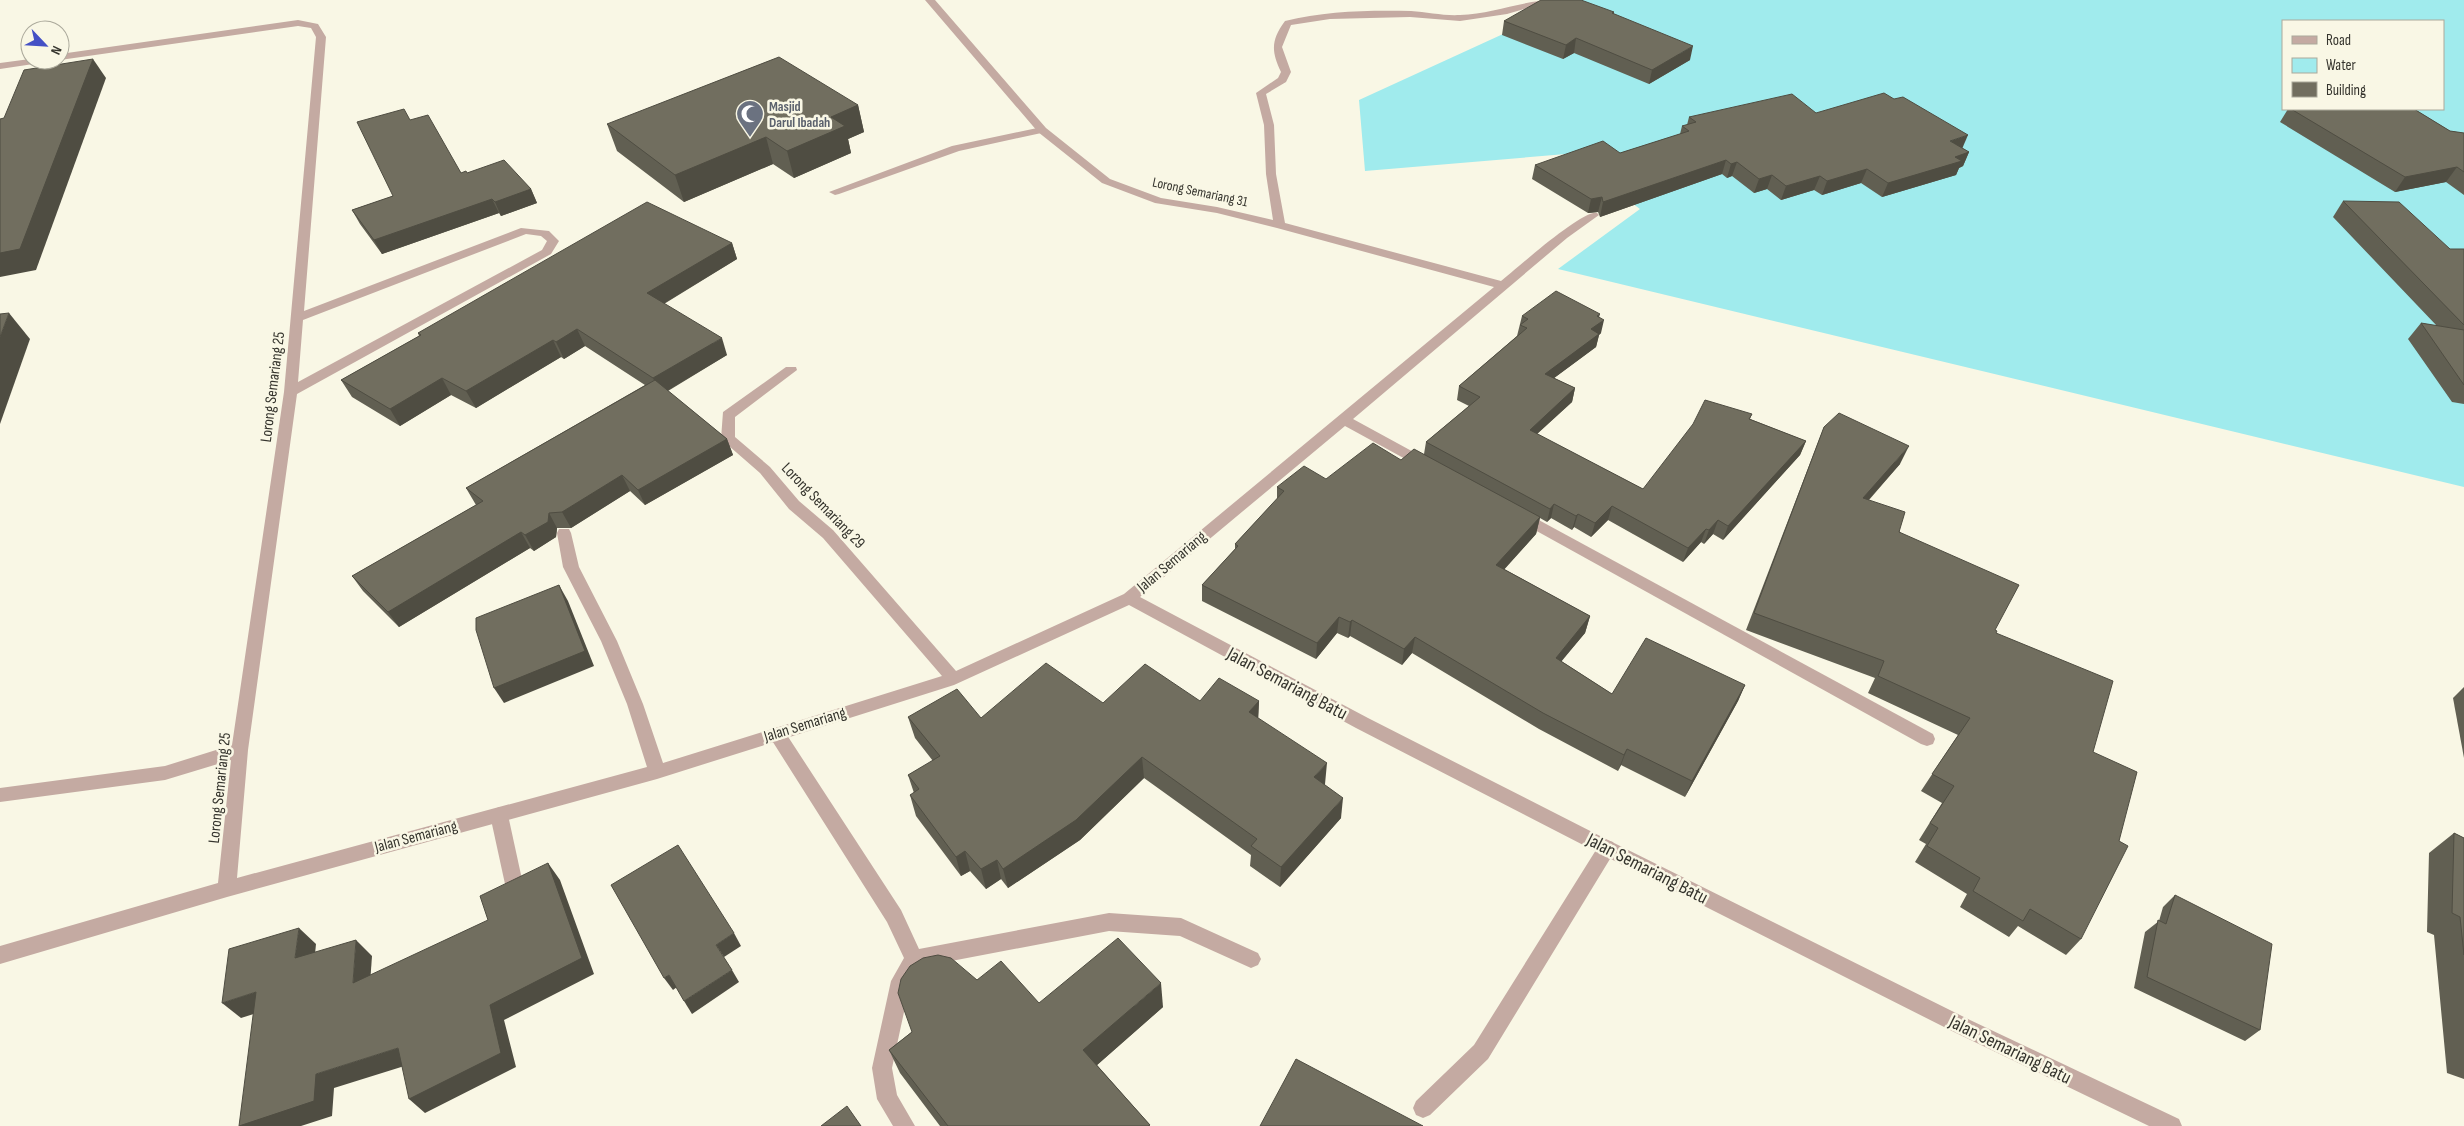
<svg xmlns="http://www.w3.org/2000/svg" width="2464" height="1126" font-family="'Sofia Sans Condensed',sans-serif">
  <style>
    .water { fill: #a0ebed; fill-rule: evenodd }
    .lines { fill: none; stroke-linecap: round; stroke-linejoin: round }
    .lane { fill: #c4aaa2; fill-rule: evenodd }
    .street { fill: #c4aaa2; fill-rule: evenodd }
    .wall { fill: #615f52 }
    .shaded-wall { fill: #4f4d42 }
    .building { fill: #716e5f; stroke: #4f4d42 }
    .labels { text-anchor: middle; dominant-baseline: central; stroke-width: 5; stroke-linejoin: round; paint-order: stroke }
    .far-worship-label { font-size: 14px; font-weight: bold; fill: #5b616d; stroke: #f9f7e5; text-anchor: start }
    .far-street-label { font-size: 14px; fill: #35342d; stroke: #f9f7e5 }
    .street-label { font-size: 16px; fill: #35342d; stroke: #f9f7e5 }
    .near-street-label { font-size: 19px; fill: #35342d; stroke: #f9f7e5 }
  </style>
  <rect width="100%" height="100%" fill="#f9f7e5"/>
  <path class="water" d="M1577 0H2464V487L1558 269 1640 209 1566 154 1365 171 1359 100ZM2283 21H2443V109H2283Z"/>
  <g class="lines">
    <g class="lane">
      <path d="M1042 127 1047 130 1046 132 959 151 839 194 835 195 829 192 952 146Z"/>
      <path d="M777 727 783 729 901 910 919 949 1109 913 1181 918 1258 953 1261 959 1258 965 1251 968 1180 936 1109 931 920 967 910 984 892 1068 897 1095 915 1126H893L877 1099 872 1068 891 981 904 958 887 922 771 739 769 734 771 729Z"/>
      <path d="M499 807 505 810 508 815 523 884 520 890 514 892 508 890 505 884 490 815 493 810Z"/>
      <path d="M1607 840 1613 842 1616 848 1613 854 1488 1059 1430 1115 1423 1118 1416 1115 1413 1108 1416 1101 1474 1045 1601 842Z"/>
    </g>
    <g class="street">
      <path d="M925 0H935L1046 128 1110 179 1161 198 1217 207 1273 220 1266 174 1264 125 1256 93 1278 78 1281 72C1271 51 1271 40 1285 21 1325 11 1369 10 1411 11 1427 12 1444 16 1460 15 1492 14 1523 0 1555 0L1507 14 1460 21 1410 17 1330 19 1291 25 1282 47 1291 72 1286 82 1266 94 1274 125 1276 174 1285 223 1501 281C1516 269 1583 209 1597 213L1599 215 1567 238 1353 419 1430 461 1432 464 1430 467H1420L1345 426 1140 597 1368 718 1604 838 1970 1020 2179 1119 2182 1126H2149L1956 1033 1591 849 1356 728 1129 605 954 685 657 779 227 897 0 964V946L218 883 231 760 165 780 0 802V788L165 766 232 745 284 392 316 37 311 28 298 26 60 60V54L298 20 318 24 326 37 304 311 521 228 549 231 559 241 551 254 297 394 248 750 237 878 647 767 627 704 601 641 563 567 557 533 559 529H569L571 533 579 567 617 641 643 704 663 763 942 676 823 538 789 509 760 473 721 439 723 412 786 367H796L797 370 735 417V437L770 467 799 501 833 530 956 671 1124 594 1494 287 1277 228 1217 213 1155 203 1102 183 1038 132ZM526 234 541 236 547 241 542 250 298 382 303 320Z"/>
      <path d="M30 59 45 60 40 63 0 69V63Z"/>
      <path d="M1522 511 1933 734 1935 739 1933 744 1927 746 1921 744 1517 520 1515 516 1517 512Z"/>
    </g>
  </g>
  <g class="wall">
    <path d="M1614 12V14L1690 60 1649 84 1574 53 1563 59 1502 35 1504 21Z"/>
    <path d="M858 105 864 132 848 139 851 153 794 178 773 164 684 202 617 151 607 124Z"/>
    <path d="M2288 109H2414L2450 131 2464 133V195L2446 182 2395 192 2280 122Z"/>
    <path d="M1816 113 1962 148 1969 152 1963 166 1959 168 1956 175 1882 197 1861 183 1822 195 1814 190 1781 200 1767 189 1754 193 1732 176 1727 178 1722 174 1600 217 1598 212 1588 213 1532 179 1535 165 1620 153 1680 134 1682 126 1687 125 1689 117Z"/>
    <path d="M410 120 461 173H467L531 189 537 203 501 216 499 213 382 254 360 224 352 210 393 196Z"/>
    <path d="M2343 201 2450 249H2464V404L2452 402 2408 339 2421 323 2437 326 2333 217Z"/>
    <path d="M732 243 737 259 664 304 727 355 668 391 727 439 733 455 645 505 630 491 571 528H557L556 537 534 551 530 548 399 627 363 591 352 576 476 505 466 488 645 385 585 346 564 359 561 357 476 408 451 395 400 426 352 397 341 380 419 336 418 333Z"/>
    <path d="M1522 316 1599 317 1601 333 1599 335 1596 347 1554 378 1575 388 1572 402 1537 434 1643 489 1752 414 1750 419 1806 441 1800 455 1723 540 1713 534 1704 544 1701 542 1683 562 1608 520 1591 537 1574 527 1572 530 1551 518 1547 522 1540 518 1536 534 1504 569 1590 616 1585 633 1561 661 1612 694 1745 685 1738 701 1685 797 1621 765 1618 771 1539 729 1412 653 1402 665 1350 636 1348 638 1337 633 1316 659 1202 601V585L1235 549V544L1277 499V487L1326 479 1424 454 1426 442 1469 406 1457 400 1459 386 1517 336Z"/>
    <path d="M1824 427 1900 464 1869 500 1995 630 1996 633 2093 752 2081 939 2066 955 2018 926 2009 937 1960 907 1967 894 1915 862 1926 844 1919 840 1942 803 1921 791 1958 735 1868 693 1875 678 1746 630 1817 445Z"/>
    <path d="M2464 687V758L2453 698Z"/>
    <path d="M1200 701H1259L1258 719 1325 784 1324 785 1341 818 1280 887 1250 866 1251 855 1144 778 1080 840 1008 888 1001 879 986 889 970 871 961 876 916 816 910 795 914 793 908 775 933 761 915 738 908 717 981 718 1103 703Z"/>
    <path d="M2454 833 2464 838V1079L2447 1073 2434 935 2427 932 2429 853Z"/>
    <path d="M2175 895 2260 1030 2245 1041 2134 988 2145 932 2159 921 2163 907Z"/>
    <path d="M977 980 1039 1003 1163 1007 1097 1065 1150 1125V1126H940L900 1073 889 1050Z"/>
  </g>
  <g class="shaded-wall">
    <path d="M1576 38 1574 53 1563 59 1566 45Z"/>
    <path d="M1693 46 1690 60 1649 84 1652 70Z"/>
    <path d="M93 59 106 78 36 270 0 277V253Z"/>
    <path d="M858 105 864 132 848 139 851 153 794 178 787 151 831 117Z"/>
    <path d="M1968 135 1962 149 1950 141Z"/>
    <path d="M766 137 773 164 684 202 675 175Z"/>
    <path d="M1969 152 1963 166 1959 168 1956 175 1882 197 1888 183 1955 157Z"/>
    <path d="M1726 160 1722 174 1600 217 1603 202Z"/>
    <path d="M1737 162 1732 176 1727 178 1731 164Z"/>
    <path d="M2457 167 2446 182 2395 192 2405 177Z"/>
    <path d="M1867 169 1861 183 1822 195 1827 181Z"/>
    <path d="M1772 175 1767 189 1754 193 1759 179Z"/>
    <path d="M1820 176 1814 190 1781 200 1786 186Z"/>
    <path d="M531 189 537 203 501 216 495 202Z"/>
    <path d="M1602 197 1598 212 1588 213 1591 199Z"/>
    <path d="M492 199 499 213 382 254 374 240Z"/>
    <path d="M732 243 737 259 653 310 647 293Z"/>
    <path d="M9 313 30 339 0 424V337Z"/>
    <path d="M1600 314 1597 324 1604 320 1601 333 1599 335 1596 347 1542 387 1545 374 1591 329 1597 316Z"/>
    <path d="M577 329 585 346 564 359 556 342Z"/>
    <path d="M722 338 727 355 660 395 653 378Z"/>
    <path d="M553 340 561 357 476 408 466 391Z"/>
    <path d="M442 378 451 395 400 426 390 409Z"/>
    <path d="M1575 388 1572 402 1527 443 1530 430Z"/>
    <path d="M727 439 733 455 645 505 638 490Z"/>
    <path d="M1806 441 1800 455 1723 540 1728 526Z"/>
    <path d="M1909 446 1900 464 1854 516 1863 498Z"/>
    <path d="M622 475 630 491 571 528 562 512Z"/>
    <path d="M1554 504 1551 518 1547 522 1550 509Z"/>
    <path d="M1612 506 1608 520 1591 537 1595 523Z"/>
    <path d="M549 513 557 528 556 537 534 551 525 535Z"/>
    <path d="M1578 514 1574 527 1572 530 1576 516Z"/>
    <path d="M1540 517 1536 534 1493 582 1496 565Z"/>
    <path d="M1718 520 1713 534 1704 544 1709 530Z"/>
    <path d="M1706 529 1701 542 1683 562 1688 548Z"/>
    <path d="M521 532 530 548 399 627 388 612Z"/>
    <path d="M559 585 568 601 594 666 504 703 494 688Z"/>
    <path d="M1590 616 1585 633 1551 674 1556 658Z"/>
    <path d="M1339 617 1337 633 1316 659 1317 643Z"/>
    <path d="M1352 620 1350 636 1348 638 1350 622Z"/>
    <path d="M1415 637 1412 653 1402 665 1404 649Z"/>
    <path d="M1745 685 1738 701 1685 797 1692 781Z"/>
    <path d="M1259 701 1258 722 1249 712Z"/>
    <path d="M1627 749 1621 765 1618 771 1624 755Z"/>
    <path d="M1142 757 1144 778 1080 840 1008 888 1003 869Z"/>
    <path d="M1327 763 1325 784 1312 798 1314 777Z"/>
    <path d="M1343 798 1341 818 1280 887 1281 867Z"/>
    <path d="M965 851 970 871 961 876 956 857Z"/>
    <path d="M997 860 1001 879 986 889 981 869Z"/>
    <path d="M548 863 560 880 594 974 504 1020 516 1067 425 1113 409 1099 490 1005Z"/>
    <path d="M299 928 316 944 313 974 295 958Z"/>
    <path d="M734 933 741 946 724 957 716 945Z"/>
    <path d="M356 940 372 956 369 998 353 983Z"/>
    <path d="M732 970 739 982 692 1014 684 1001Z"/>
    <path d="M669 975 677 987 673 990 664 978Z"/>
    <path d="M1161 983 1163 1007 1088 1073 1083 1050Z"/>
    <path d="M256 992 275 1007 241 1018 222 1003Z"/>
    <path d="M398 1048 414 1063 334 1088 332 1116 301 1126H239L316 1074Z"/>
  </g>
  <g class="building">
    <path d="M1541 0H1581L1614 12 1612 13 1693 46 1652 70 1576 38 1566 45 1504 21Z"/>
    <path d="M779 57 858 105 831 117 845 126 787 151 766 137 675 175 607 124Z"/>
    <path d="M93 59 20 249 0 253V119L4 118 24 70Z"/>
    <path d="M1884 93 1894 99 1903 97 1968 135 1950 141 1969 152 1955 157 1962 161 1888 183 1867 169 1827 181 1820 176 1786 186 1772 175 1759 179 1737 162 1731 164 1726 160 1603 202 1602 197 1591 199 1535 165 1603 141 1620 153 1689 131 1682 126 1696 122 1689 117 1792 94 1816 113Z"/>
    <path d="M404 109 410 120 428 115 461 173 466 171 467 173 504 160 531 189 495 202 492 199 374 240 352 210 393 196 357 122Z"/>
    <path d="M2291 109H2414L2450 131 2464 133V172L2457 167 2405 177Z"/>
    <path d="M2343 201 2399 202 2450 249H2464V325Z"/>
    <path d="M647 202 732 243 647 293 722 338 653 378 577 329 556 342 553 340 466 391 442 378 390 409 341 380 421 335 418 333Z"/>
    <path d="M1556 291 1600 314 1597 316 1604 320 1591 329 1599 334 1545 374 1575 388 1530 430 1643 489 1693 424 1705 400 1752 414 1749 419 1806 441 1728 526 1718 520 1709 530 1706 529 1688 548 1612 506 1595 523 1578 514 1576 516 1554 504 1550 509 1426 442 1480 397 1459 386 1527 328 1520 325 1528 319 1522 316Z"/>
    <path d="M9 313 0 337V314Z"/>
    <path d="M2421 323 2464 330V385Z"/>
    <path d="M655 380 727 439 638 490 622 475 562 512 549 513 548 522 525 535 521 532 388 612 352 576 483 501 466 488Z"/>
    <path d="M1839 413 1909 446 1863 498 1905 512 1899 532 2019 585 1995 630 1997 631 1996 633 2113 681 2093 752 2137 772 2119 841 2128 846 2081 939 2030 909 2023 921 1973 891 1980 878 1927 846 1938 828 1930 823 1954 786 1932 774 1970 718 1878 676 1884 661 1754 613 1824 427Z"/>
    <path d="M1373 443 1401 460 1414 449 1540 517 1496 565 1590 616 1556 658 1612 694 1646 638 1745 685 1692 781 1627 749 1624 755 1543 713 1415 637 1404 649 1352 620 1350 622 1339 617 1317 643 1202 585 1238 546 1235 544 1284 491 1277 487 1304 466 1326 479Z"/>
    <path d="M559 585 585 651 494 688 476 630V618Z"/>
    <path d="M1046 663 1103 703 1145 664 1200 701 1219 678 1259 701 1249 712 1327 763 1314 777 1343 798 1281 867 1251 846 1257 839 1142 757 1076 820 1003 869 997 860 981 869 965 851 956 857 910 795 919 789 908 775 940 756 908 717 957 689 981 718Z"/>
    <path d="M2454 833 2464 838V955L2460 917 2452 913Z"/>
    <path d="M678 845 734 933 716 945 732 970 684 1001 669 975 664 978 611 885Z"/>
    <path d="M548 863 582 958 490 1005 501 1053 409 1099 398 1048 316 1074 314 1101 239 1126 256 992 222 1003 229 949 299 928 295 958 356 940 353 983 488 920 480 896Z"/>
    <path d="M2175 895 2272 944 2260 1030 2147 977 2158 920 2166 924Z"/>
    <path d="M1118 938 1161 983 1083 1050 1150 1125 1148 1126H948L889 1050 912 1032 898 993 901 979 910 966 923 958 938 955 951 958 977 980 1001 961 1039 1003Z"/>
    <path d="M1296 1059 1423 1126H1260Z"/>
    <path d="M847 1106 861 1126H821Z"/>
  </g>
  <defs>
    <symbol id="mosque-pin" viewBox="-11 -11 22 30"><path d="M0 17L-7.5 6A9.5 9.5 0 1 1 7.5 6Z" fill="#6b7280" stroke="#f9f7e5"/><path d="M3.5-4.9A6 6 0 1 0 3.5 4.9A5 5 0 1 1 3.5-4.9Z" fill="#fff"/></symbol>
  </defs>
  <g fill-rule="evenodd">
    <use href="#mosque-pin" x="734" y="98" width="32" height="43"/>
  </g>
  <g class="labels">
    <g class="far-worship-label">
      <text x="769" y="106">Masjid<tspan x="769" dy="16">Darul Ibadah</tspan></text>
    </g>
    <g class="far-street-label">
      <text transform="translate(1200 192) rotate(12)">Lorong Semariang 31</text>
    </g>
    <g class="street-label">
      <text transform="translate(273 387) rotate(-83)">Lorong Semariang 25</text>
      <text transform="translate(823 506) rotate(46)">Lorong Semariang 29</text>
      <text transform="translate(1172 562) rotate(-40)">Jalan Semariang</text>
      <text transform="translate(805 725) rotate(-17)">Jalan Semariang</text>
      <text transform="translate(220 788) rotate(-84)">Lorong Semariang 25</text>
      <text transform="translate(416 837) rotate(-15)">Jalan Semariang</text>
    </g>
    <g class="near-street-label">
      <text transform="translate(1287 684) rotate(28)">Jalan Semariang Batu</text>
      <text transform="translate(1647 869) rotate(27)">Jalan Semariang Batu</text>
      <text transform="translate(2010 1050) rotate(26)">Jalan Semariang Batu</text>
    </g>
  </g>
  <rect x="2282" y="20" width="162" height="90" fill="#f9f7e5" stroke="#aba99b"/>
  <rect x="2292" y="36" width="25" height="8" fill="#c4aaa2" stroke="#aba99b"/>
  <text x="2326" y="45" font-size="15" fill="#35342d">Road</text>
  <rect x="2292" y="58" width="25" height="15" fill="#a0ebed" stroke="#aba99b"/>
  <text x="2326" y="70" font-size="15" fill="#35342d">Water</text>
  <rect x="2292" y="82" width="25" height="15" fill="#716e5f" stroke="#aba99b"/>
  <text x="2326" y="95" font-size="15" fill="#35342d">Building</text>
  <g transform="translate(45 45) rotate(115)"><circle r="24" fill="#f9f7e5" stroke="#aba99b"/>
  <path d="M0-4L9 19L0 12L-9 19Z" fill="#4450c5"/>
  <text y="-8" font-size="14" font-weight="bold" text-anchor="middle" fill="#35342d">N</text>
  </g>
</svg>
